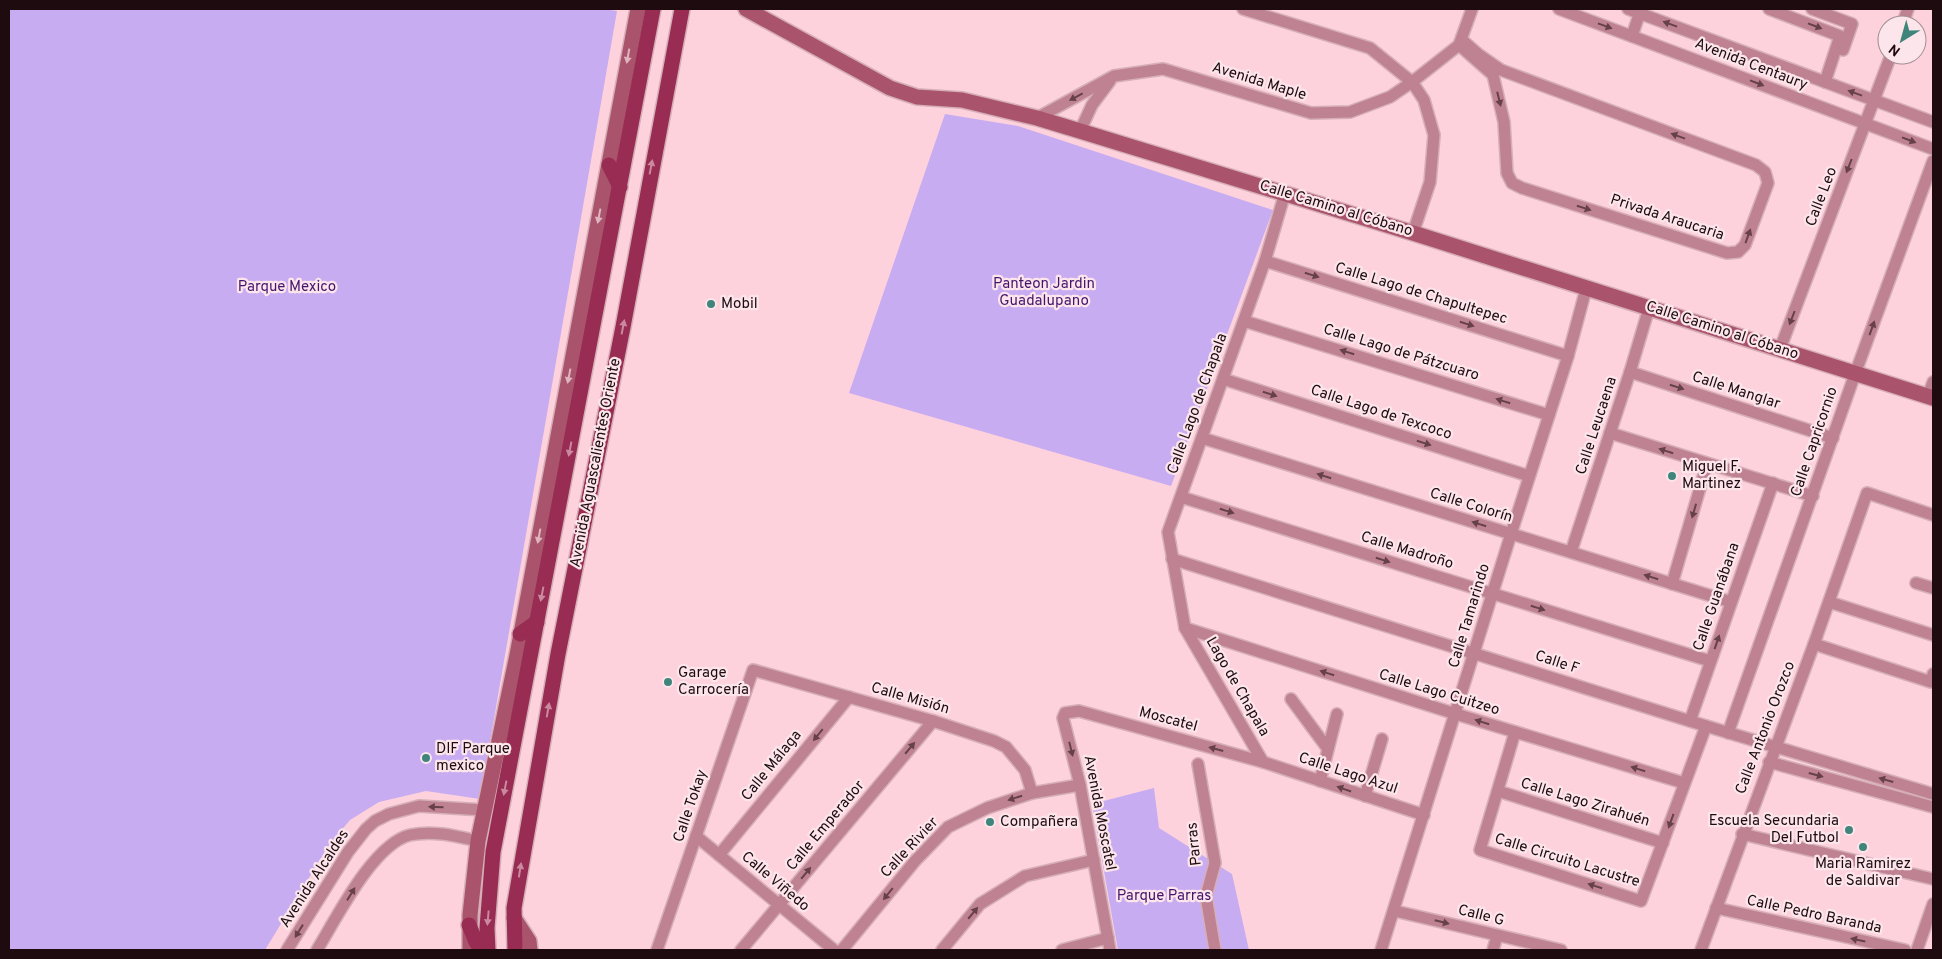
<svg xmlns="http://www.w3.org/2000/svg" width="1942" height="959" font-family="Overpass,sans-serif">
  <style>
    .green { fill: #c8acf2 }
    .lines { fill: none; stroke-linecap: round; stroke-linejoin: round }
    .street-casing { stroke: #d5aeb7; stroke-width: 14 }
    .secondary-casing { stroke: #d5aeb7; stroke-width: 18 }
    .primary-casing { stroke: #d5aeb7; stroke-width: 18 }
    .street { stroke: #bf8292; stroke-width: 11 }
    .secondary { stroke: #aa536c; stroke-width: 15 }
    .primary { stroke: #982c52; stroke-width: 15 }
    .oneway { fill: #66414a }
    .oneway2 { fill: #dfb3bf }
    .oneway3 { fill: #ca899e }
    .poi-dot { fill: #40857b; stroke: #fce6eb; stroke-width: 2 }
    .labels { text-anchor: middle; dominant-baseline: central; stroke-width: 4.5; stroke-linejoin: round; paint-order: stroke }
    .street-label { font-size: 15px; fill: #1d0b10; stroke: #fce6eb }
    .park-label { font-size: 15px; fill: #44156e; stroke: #fce6eb }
    .poi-label { font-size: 15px; fill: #1d0b10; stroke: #fce6eb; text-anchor: start }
  </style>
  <rect width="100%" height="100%" fill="#fdd2dc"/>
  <g class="green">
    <path d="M9 9H604L617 11 480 799 426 791 379 802 350 820 329 845 265 950H9Z"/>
    <path d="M945 114 1018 126 1273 210 1171 486 849 393Z"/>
    <path d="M1154 788 1159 828 1232 874 1249 950H1118L1092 804Z"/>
  </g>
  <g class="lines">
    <defs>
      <g id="street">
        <path d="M1243 9 1370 48 1412 82 1424 100 1434 135 1430 182 1413 233"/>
        <path d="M1559 9 1933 149"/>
        <path d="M1628 9 1933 122"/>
        <path d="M1769 9 1840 36 1825 82"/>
        <path d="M1812 9 1852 24 1843 50"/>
        <path d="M1902 25 1908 9"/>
        <path d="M1632 36 1641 9"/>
        <path d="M1459 45 1493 75 1504 122 1507 173 1512 183 1522 188 1727 253 1738 252 1745 245 1768 183 1765 172 1756 165 1501 70 1478 54 1462 40"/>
        <path d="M1037 118 1114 76 1163 69 1311 113 1350 112 1390 97 1412 82 1459 45 1472 9"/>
        <path d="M1080 131 1092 105 1110 81"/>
        <path d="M1265 261 1568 356"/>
        <path d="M1244 321 1549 415"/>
        <path d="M1780 349 1891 55"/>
        <path d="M1630 372 1833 438"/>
        <path d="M1223 379 1529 476"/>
        <path d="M1928 396 1933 382"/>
        <path d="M1610 433 1813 496"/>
        <path d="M1202 438 1731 602"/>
        <path d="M1181 497 1710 661"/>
        <path d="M1571 552 1630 372 1649 308"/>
        <path d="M1172 559 1706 726 1933 794"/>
        <path d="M1916 583 1933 588"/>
        <path d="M1672 584 1707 464"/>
        <path d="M1829 602 1933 635"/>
        <path d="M1185 628 1456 714 1684 783"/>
        <path d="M1814 644 1931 682 1933 674"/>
        <path d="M1291 699 1328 749"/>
        <path d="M1690 721 1773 483"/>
        <path d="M1515 732 1480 850 1641 901 1706 726"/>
        <path d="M1728 733 1855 374 1933 161"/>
        <path d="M1263 762 1185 628 1168 532 1265 261 1285 193"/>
        <path d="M1769 762 1933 807"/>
        <path d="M1198 764 1215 863 1206 896 1215 950"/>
        <path d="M1320 781 1337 714"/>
        <path d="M1498 791 1663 843"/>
        <path d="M1365 796 1382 739"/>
        <path d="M1742 834 1933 879"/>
        <path d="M696 836 834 950"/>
        <path d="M719 855 849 697"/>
        <path d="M1716 908 1905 950"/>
        <path d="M1395 911 1561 950"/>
        <path d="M287 950 348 852 366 829 375 821 389 814 419 806 484 810"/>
        <path d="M317 950C336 919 373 844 410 835 433 830 456 836 478 841"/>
        <path d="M657 950 753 670 933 721 994 741 1006 747 1025 770 1032 793"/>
        <path d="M741 950 933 721"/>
        <path d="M842 950 915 861 948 827 987 808 1032 793 1080 785"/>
        <path d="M942 950 980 904 1025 876 1094 860"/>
        <path d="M1062 950 1108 938"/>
        <path d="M1110 950 1080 785 1063 718 1065 713 1079 711 1263 762 1424 815"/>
        <path d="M1381 950 1511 534 1568 356 1586 289"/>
        <path d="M1493 950 1497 936"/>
        <path d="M1701 950 1814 644 1867 493 1933 515"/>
        <path d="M1917 950 1933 904"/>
      </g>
      <g id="secondary">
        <path d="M746 9 890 88 917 97 962 100 1037 118 1080 131 1413 233 1933 398"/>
        <path d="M514 918 529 941 530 950"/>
        <path d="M470 950V915L478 841 517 655 638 9"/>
      </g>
      <g id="primary">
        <path d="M609 165 620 187"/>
        <path d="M520 634 537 622"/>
        <path d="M469 925 476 942 482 950"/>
        <path d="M488 950 487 928 493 852 653 9"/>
        <path d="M515 950 514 908 558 654 623 327 682 9"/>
      </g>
    </defs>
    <use href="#street" class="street-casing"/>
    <use href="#secondary" class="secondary-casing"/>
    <use href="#primary" class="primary-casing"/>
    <use href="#street" class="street"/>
    <use href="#secondary" class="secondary"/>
    <use href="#primary" class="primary"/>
  </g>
  <defs><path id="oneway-solid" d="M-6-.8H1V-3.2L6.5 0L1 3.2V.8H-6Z" transform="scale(1.25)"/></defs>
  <g class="oneway">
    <use href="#oneway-solid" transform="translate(1670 24) rotate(-160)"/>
    <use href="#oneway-solid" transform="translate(1605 26) rotate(20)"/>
    <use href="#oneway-solid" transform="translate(1815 26) rotate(21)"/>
    <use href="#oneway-solid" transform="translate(1757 83) rotate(21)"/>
    <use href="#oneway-solid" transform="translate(1855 93) rotate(-160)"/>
    <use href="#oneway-solid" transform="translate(1076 97) rotate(152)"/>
    <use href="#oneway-solid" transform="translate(1499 99) rotate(76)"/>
    <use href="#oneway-solid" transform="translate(1678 136) rotate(-160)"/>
    <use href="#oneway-solid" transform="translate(1909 140) rotate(21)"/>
    <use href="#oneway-solid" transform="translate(1849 166) rotate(111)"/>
    <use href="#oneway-solid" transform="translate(1584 208) rotate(18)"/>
    <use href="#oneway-solid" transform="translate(1748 236) rotate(-70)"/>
    <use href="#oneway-solid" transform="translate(1312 275) rotate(17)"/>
    <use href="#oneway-solid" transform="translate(1792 318) rotate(111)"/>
    <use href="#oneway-solid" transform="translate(1467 324) rotate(17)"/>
    <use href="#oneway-solid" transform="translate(1872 328) rotate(-70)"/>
    <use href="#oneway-solid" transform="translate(1347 352) rotate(-163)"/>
    <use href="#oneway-solid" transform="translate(1677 387) rotate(18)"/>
    <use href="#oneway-solid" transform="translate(1270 394) rotate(18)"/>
    <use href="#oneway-solid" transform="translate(1503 401) rotate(-163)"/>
    <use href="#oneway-solid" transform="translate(1424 443) rotate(18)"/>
    <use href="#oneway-solid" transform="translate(1666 451) rotate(-163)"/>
    <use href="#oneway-solid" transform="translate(1324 476) rotate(-163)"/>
    <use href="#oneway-solid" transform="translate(1227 511) rotate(17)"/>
    <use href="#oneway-solid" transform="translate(1694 511) rotate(106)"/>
    <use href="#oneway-solid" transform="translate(1479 524) rotate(-163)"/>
    <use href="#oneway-solid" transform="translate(1383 560) rotate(17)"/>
    <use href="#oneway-solid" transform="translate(1651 577) rotate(-163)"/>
    <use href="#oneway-solid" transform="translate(1538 608) rotate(17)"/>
    <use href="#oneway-solid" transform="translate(1717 642) rotate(-71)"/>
    <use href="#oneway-solid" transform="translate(1327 673) rotate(-162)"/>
    <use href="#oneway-solid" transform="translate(1482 722) rotate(-163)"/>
    <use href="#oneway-solid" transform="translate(818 735) rotate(129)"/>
    <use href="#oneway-solid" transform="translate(910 748) rotate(-50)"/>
    <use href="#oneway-solid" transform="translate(1071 749) rotate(76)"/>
    <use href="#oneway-solid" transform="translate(1216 749) rotate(-165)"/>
    <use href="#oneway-solid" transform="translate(1638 769) rotate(-163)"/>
    <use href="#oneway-solid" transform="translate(1816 775) rotate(15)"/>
    <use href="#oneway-solid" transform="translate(1886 780) rotate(-164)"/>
    <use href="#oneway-solid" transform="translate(1344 789) rotate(-161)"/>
    <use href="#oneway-solid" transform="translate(1015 798) rotate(162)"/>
    <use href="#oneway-solid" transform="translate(436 807) rotate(-179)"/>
    <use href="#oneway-solid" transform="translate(1671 821) rotate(110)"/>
    <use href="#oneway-solid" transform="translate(806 873) rotate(-50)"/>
    <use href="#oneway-solid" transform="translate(1595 886) rotate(-162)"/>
    <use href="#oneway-solid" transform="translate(351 894) rotate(-58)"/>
    <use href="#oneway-solid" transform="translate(888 894) rotate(129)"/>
    <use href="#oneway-solid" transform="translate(973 913) rotate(-50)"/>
    <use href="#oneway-solid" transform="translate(1442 922) rotate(14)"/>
    <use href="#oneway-solid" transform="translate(299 931) rotate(122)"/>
    <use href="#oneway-solid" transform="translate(1858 940) rotate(-168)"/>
  </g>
  <g class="oneway2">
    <use href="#oneway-solid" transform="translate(628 56) rotate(100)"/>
    <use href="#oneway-solid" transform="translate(599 216) rotate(101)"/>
    <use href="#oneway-solid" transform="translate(569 376) rotate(101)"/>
    <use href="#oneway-solid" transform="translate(539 536) rotate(101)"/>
  </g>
  <g class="oneway3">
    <use href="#oneway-solid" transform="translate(651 167) rotate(-79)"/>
    <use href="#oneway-solid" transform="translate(623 327) rotate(-79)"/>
    <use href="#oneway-solid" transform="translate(570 449) rotate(101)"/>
    <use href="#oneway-solid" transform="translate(542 594) rotate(101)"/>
    <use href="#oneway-solid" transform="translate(548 710) rotate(-80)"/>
    <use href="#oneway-solid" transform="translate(505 788) rotate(101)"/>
    <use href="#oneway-solid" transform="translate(520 870) rotate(-81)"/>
    <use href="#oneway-solid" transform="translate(488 918) rotate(95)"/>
  </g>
  <g class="poi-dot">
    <circle cx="711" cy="304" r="5"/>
    <circle cx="1672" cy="476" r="5"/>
    <circle cx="668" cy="682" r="5"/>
    <circle cx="426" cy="758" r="5"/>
    <circle cx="990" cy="822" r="5"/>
    <circle cx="1849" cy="830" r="5"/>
    <circle cx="1863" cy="847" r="5"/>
  </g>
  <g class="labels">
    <g class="street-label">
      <text transform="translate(1751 65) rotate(21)">Avenida Centaury</text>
      <text transform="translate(1259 82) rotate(17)">Avenida Maple</text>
      <text transform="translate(1822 197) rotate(-69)">Calle Leo</text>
      <text transform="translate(1336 209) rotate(17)">Calle Camino al Cóbano</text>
      <text transform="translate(1667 218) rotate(18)">Privada Araucaria</text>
      <text transform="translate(1421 294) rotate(17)">Calle Lago de Chapultepec</text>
      <text transform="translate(1722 331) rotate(18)">Calle Camino al Cóbano</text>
      <text transform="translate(1401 353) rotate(17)">Calle Lago de Pátzcuaro</text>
      <text transform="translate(1736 391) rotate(18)">Calle Manglar</text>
      <text transform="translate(1198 404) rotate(-70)">Calle Lago de Chapala</text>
      <text transform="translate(1381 413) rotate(18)">Calle Lago de Texcoco</text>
      <text transform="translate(1597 426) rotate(-72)">Calle Leucaena</text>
      <text transform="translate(1815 442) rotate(-71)">Calle Capricornio</text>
      <text transform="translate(596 463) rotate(-79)">Avenida Aguascalientes Oriente</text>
      <text transform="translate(1471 506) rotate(17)">Calle Colorín</text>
      <text transform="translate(1407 551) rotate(17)">Calle Madroño</text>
      <text transform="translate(1717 597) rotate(-71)">Calle Guanábana</text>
      <text transform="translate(1470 616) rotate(-73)">Calle Tamarindo</text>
      <text transform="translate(1557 663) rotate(18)">Calle F</text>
      <text transform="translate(1237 687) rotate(60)">Lago de Chapala</text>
      <text transform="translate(1439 693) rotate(17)">Calle Lago Cuitzeo</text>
      <text transform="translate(910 699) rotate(16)">Calle Misión</text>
      <text transform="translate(1168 720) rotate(15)">Moscatel</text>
      <text transform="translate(1766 728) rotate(-69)">Calle Antonio Orozco</text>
      <text transform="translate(772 766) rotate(-51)">Calle Málaga</text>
      <text transform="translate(1348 774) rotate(18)">Calle Lago Azul</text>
      <text transform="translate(1585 803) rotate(17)">Calle Lago Zirahuén</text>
      <text transform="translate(691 806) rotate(-71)">Calle Tokay</text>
      <text transform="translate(1099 813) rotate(79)">Avenida Moscatel</text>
      <text transform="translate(826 826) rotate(-50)">Calle Emperador</text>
      <text transform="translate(1195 844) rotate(-96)">Parras</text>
      <text transform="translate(910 848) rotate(-47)">Calle Rivier</text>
      <text transform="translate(1567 861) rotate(17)">Calle Circuito Lacustre</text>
      <text transform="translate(315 879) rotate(-57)">Avenida Alcaldes</text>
      <text transform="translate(775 882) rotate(40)">Calle Viñedo</text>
      <text transform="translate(1814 915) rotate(12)">Calle Pedro Baranda</text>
      <text transform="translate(1481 916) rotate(14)">Calle G</text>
    </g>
    <g class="park-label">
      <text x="1044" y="284">Panteon Jardin<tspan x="1044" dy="17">Guadalupano</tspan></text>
      <text x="287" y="287">Parque Mexico</text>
      <text x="1164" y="896">Parque Parras</text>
    </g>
    <g class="poi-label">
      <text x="721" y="304">Mobil</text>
      <text x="1682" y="467">Miguel F.<tspan x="1682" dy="17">Martinez</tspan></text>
      <text x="678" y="673">Garage<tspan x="678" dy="17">Carrocería</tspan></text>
      <text x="436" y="749">DIF Parque<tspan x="436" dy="17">mexico</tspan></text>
      <text x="1839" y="821" text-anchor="end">Escuela Secundaria<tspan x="1839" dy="17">Del Futbol</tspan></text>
      <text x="1000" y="822">Compañera</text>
      <text x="1863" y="864" text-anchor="middle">Maria Ramirez<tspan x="1863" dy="17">de Saldivar</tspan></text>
    </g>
  </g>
  <rect width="1942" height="959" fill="none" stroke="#1d0b10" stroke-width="20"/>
  <g transform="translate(1902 40) rotate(217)"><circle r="24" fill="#fce6eb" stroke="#a38e93"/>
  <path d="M0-4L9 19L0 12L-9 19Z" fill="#40857b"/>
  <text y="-8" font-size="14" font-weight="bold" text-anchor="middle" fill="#1d0b10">N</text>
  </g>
</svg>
